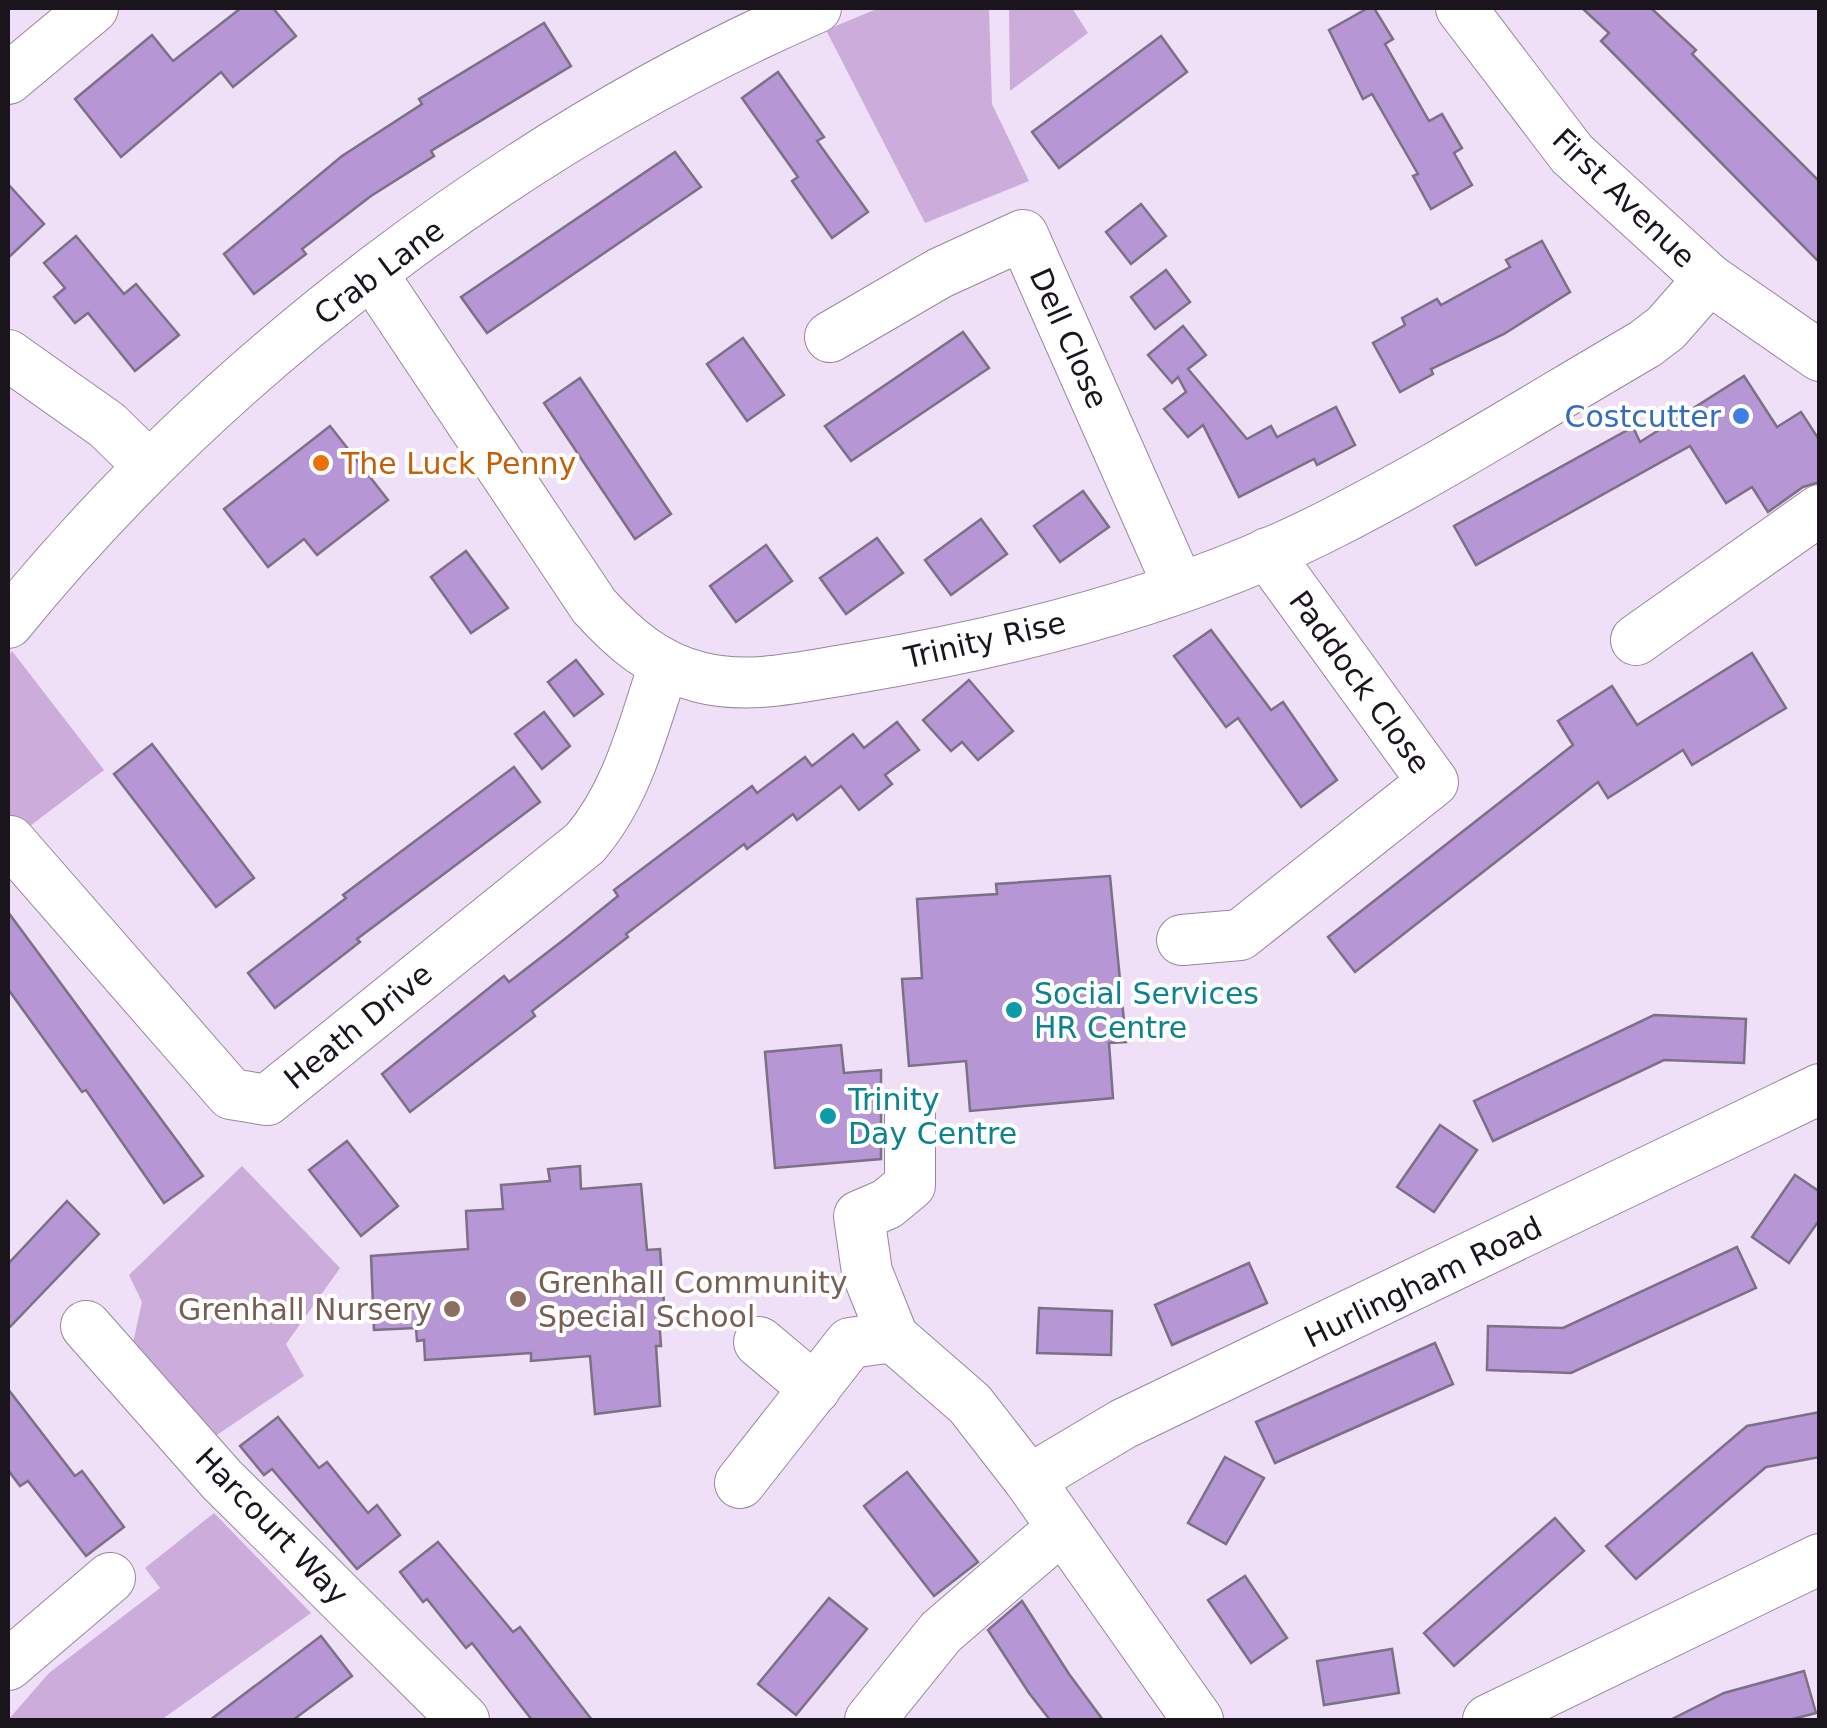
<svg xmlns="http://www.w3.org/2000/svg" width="1827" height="1728" font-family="'DejaVu Sans',sans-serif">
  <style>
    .green { fill: #ccacdb }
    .building { fill: #b696d4; stroke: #7b7086; stroke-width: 2.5 }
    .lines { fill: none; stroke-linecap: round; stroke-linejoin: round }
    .minor-casing { stroke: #96879d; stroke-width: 52 }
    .minor { stroke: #fff; stroke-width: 50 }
    .shop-dot { fill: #3f7fe0; stroke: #fff; stroke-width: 4 }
    .food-dot { fill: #e8710a; stroke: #fff; stroke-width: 4 }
    .culture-dot { fill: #0f9aa8; stroke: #fff; stroke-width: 4 }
    .education-dot { fill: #8d6e63; stroke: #fff; stroke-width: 4 }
    .labels { text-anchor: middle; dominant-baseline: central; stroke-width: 8; stroke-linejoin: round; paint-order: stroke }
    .street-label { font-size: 30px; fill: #1a141c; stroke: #fff }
    .shop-label { font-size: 30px; fill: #366cbe; stroke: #fff; text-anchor: end }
    .food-label { font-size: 30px; fill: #c56008; stroke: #fff; text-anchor: start }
    .culture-label { font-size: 30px; fill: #0d838f; stroke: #fff; text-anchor: start }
    .education-label { font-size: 30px; fill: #785e54; stroke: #fff; text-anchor: start }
  </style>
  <rect width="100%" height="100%" fill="#efdff7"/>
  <g class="green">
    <path d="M879 8H989L992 104 1029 181 925 223 826 30Z"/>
    <path d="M1009 8H1072L1088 33 1010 91Z"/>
    <path d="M12 651 104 770 10 841 8 657Z"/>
    <path d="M242 1166 340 1268 286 1344 304 1376 205 1443 129 1361 142 1302 129 1275Z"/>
    <path d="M214 1513 311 1613 161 1720H8L49 1673 160 1588 145 1568Z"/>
  </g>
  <g class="building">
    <path d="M241 8H273L296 36 233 87 221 72 121 157 75 99 152 35 173 61Z"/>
    <path d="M1368 8H1374L1393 39 1385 44 1429 121 1442 114 1462 148 1454 153 1472 185 1431 209 1413 176 1418 174 1372 94 1363 99 1329 30Z"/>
    <path d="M1582 8H1651L1696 50 1692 54 1820 182V263L1601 41 1609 33Z"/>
    <path d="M544 23 571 66 431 151 434 156 371 196 302 249 306 254 254 294 224 254 342 156 422 104 419 99Z"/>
    <path d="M1161 36 1187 72 1059 168 1032 132Z"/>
    <path d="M778 72 824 137 817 141 868 212 832 238 792 181 798 177 742 98Z"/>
    <path d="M675 152 701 187 487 333 461 297Z"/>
    <path d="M8 184 44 224 8 258Z"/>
    <path d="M1141 204 1166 236 1131 264 1106 232Z"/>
    <path d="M76 236 124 294 136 284 179 335 135 371 88 313 75 323 54 297 65 288 44 263Z"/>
    <path d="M1542 241 1570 292 1504 334 1431 369 1433 374 1400 392 1373 343 1405 325 1402 318 1437 299 1441 305 1510 267 1506 260Z"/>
    <path d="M1166 270 1190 302 1155 329 1131 297Z"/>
    <path d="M1183 326 1206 355 1188 369 1247 439 1271 426 1277 437 1336 407 1355 445 1317 465 1314 459 1239 497 1203 425 1188 437 1164 409 1186 392 1178 377 1172 383 1148 355Z"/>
    <path d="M963 332 989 368 851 461 825 426Z"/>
    <path d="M743 338 784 395 747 421 707 364Z"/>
    <path d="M1744 376 1777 427 1801 412 1820 441V482L1803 487 1768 512 1752 487 1726 503 1690 446 1476 565 1454 526 1633 427 1640 442Z"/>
    <path d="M580 378 671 514 635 539 544 403Z"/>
    <path d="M330 426 388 500 317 555 304 539 268 567 224 509Z"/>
    <path d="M1083 491 1109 527 1060 562 1034 526Z"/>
    <path d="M981 519 1007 554 951 595 925 560Z"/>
    <path d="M877 538 903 573 846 614 820 578Z"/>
    <path d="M766 545 792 581 736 622 710 586Z"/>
    <path d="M466 551 508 608 471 633 431 577Z"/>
    <path d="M1211 630 1271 710 1283 702 1337 780 1301 807 1238 718 1226 727 1174 656Z"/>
    <path d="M1752 653 1786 708 1692 765 1683 750 1608 798 1598 782 1355 972 1328 937 1573 745 1558 721 1612 686 1637 725Z"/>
    <path d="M576 660 603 694 574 716 548 682Z"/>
    <path d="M969 680 1013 731 978 760 962 742 951 751 923 720Z"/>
    <path d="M544 712 570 746 542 769 515 734Z"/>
    <path d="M897 722 919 750 885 775 892 784 859 810 841 786 797 820 793 814 747 849 744 844 626 934 628 937 532 1011 535 1016 410 1112 382 1074 504 976 509 982 566 938 618 896 614 890 752 786 757 793 805 757 812 766 853 734 864 748Z"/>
    <path d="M152 744 254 878 216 907 114 774Z"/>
    <path d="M514 767 540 802 357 939 360 942 275 1008 248 973 346 898 343 895Z"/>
    <path d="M1110 876 1126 1042 1109 1043 1113 1098 970 1111 966 1061 909 1066 902 979 922 978 917 899 997 894 996 884Z"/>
    <path d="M8 912 203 1176 164 1203 86 1090 82 1092 8 989Z"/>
    <path d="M1654 1015 1746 1019 1744 1063 1664 1060 1493 1141 1474 1101Z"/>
    <path d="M841 1045 844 1073 881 1070V1159L775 1168 765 1052Z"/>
    <path d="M1440 1125 1477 1150 1434 1212 1397 1187Z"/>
    <path d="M347 1141 398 1206 361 1236 309 1170Z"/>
    <path d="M580 1166 581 1189 641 1184 647 1250 660 1249 665 1318H659L661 1346H656L660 1406 595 1414 590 1356 531 1361V1353L425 1360 424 1340 417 1341 416 1328 374 1330 371 1256 468 1249 466 1211 503 1209 501 1185 550 1181 548 1169Z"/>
    <path d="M1795 1175 1820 1192V1219L1789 1263 1752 1237Z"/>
    <path d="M67 1201 99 1234 8 1329V1264Z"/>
    <path d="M1737 1247 1756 1288 1571 1373 1487 1370 1488 1326 1563 1328Z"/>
    <path d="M1249 1263 1267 1303 1172 1345 1155 1305Z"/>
    <path d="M1039 1308 1112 1311 1111 1355 1037 1353Z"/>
    <path d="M1435 1343 1453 1384 1275 1463 1256 1422Z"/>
    <path d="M8 1389 75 1476 82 1471 124 1527 86 1556 28 1481 20 1486 8 1470Z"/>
    <path d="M1820 1412V1457L1766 1467 1636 1579 1606 1546 1747 1426Z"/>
    <path d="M278 1417 319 1468 327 1462 368 1513 377 1505 400 1535 357 1569 272 1469 264 1475 240 1446Z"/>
    <path d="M1225 1457 1264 1478 1226 1544 1188 1523Z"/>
    <path d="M907 1472 978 1562 934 1596 864 1506Z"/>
    <path d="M1555 1518 1584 1551 1454 1666 1424 1633Z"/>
    <path d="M438 1542 513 1632 520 1627 592 1720H532L472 1643 466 1648 427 1599 423 1602 400 1572Z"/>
    <path d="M1245 1576 1287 1638 1251 1663 1208 1600Z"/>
    <path d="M829 1598 867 1629 796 1715 758 1684Z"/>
    <path d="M1022 1601 1069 1674 1103 1720H1050L1029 1693 988 1630Z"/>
    <path d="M321 1636 352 1676 293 1720H210Z"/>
    <path d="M1392 1649 1399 1693 1324 1705 1317 1661Z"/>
    <path d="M1804 1671 1816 1713 1789 1720H1670L1724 1693Z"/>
  </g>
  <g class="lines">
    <defs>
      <g id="minor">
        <path d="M1461 8 1572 154 1709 279 1820 356"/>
        <path d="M8 79 93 8"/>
        <path d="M373 275 594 606C624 639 655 666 699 677 748 690 801 677 850 669 1014 642 1186 599 1335 522 1441 468 1542 404 1645 344L1666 328 1709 279"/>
        <path d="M830 337 940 273 1023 235 1179 587"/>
        <path d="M8 355 107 425 148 465"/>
        <path d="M8 623C214 369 516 138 816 8"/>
        <path d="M1636 640 1820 510"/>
        <path d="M10 841 231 1094 267 1100 585 843C628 793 643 727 664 665"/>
        <path d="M1182 940 1240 935 1433 782 1267 553"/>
        <path d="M86 1326 222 1480 464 1720"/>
        <path d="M893 1337 867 1272 859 1216 887 1204 910 1185V1116"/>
        <path d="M759 1342 815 1389"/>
        <path d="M1029 1480 1123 1424 1820 1089"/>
        <path d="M740 1483 850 1343 893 1337 970 1404 1029 1480 1198 1720"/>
        <path d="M8 1665 110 1578"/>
        <path d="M870 1720 941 1632 1062 1528"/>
        <path d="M1488 1720 1820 1559"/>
      </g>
    </defs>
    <use href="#minor" class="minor-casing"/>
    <use href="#minor" class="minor"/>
  </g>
  <circle class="shop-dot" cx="1741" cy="416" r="10"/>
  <circle class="food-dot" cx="321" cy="463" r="10"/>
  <g class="culture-dot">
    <circle cx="1014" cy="1010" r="10"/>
    <circle cx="828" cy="1116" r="10"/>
  </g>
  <g class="education-dot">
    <circle cx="518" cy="1299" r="10"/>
    <circle cx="452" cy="1309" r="10"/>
  </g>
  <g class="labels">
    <g class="street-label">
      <text transform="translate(1624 198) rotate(44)">First Avenue</text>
      <text transform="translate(379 272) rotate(-37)">Crab Lane</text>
      <text transform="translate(1069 338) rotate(66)">Dell Close</text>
      <text transform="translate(985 640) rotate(-13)">Trinity Rise</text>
      <text transform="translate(1360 682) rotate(54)">Paddock Close</text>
      <text transform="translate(358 1026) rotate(-39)">Heath Drive</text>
      <text transform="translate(1423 1282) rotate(-26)">Hurlingham Road</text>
      <text transform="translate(272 1526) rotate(46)">Harcourt Way</text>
    </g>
    <g class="shop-label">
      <text x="1721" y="416">Costcutter</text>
    </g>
    <g class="food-label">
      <text x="341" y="463">The Luck Penny</text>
    </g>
    <g class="culture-label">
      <text x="1034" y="993">Social Services<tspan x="1034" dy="34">HR Centre</tspan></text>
      <text x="848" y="1099">Trinity<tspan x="848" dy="34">Day Centre</tspan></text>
    </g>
    <g class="education-label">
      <text x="538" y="1282">Grenhall Community<tspan x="538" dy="34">Special School</tspan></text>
      <text x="432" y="1309" text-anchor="end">Grenhall Nursery</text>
    </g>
  </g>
  <rect width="1827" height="1728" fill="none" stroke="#1a141c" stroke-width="20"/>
</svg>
